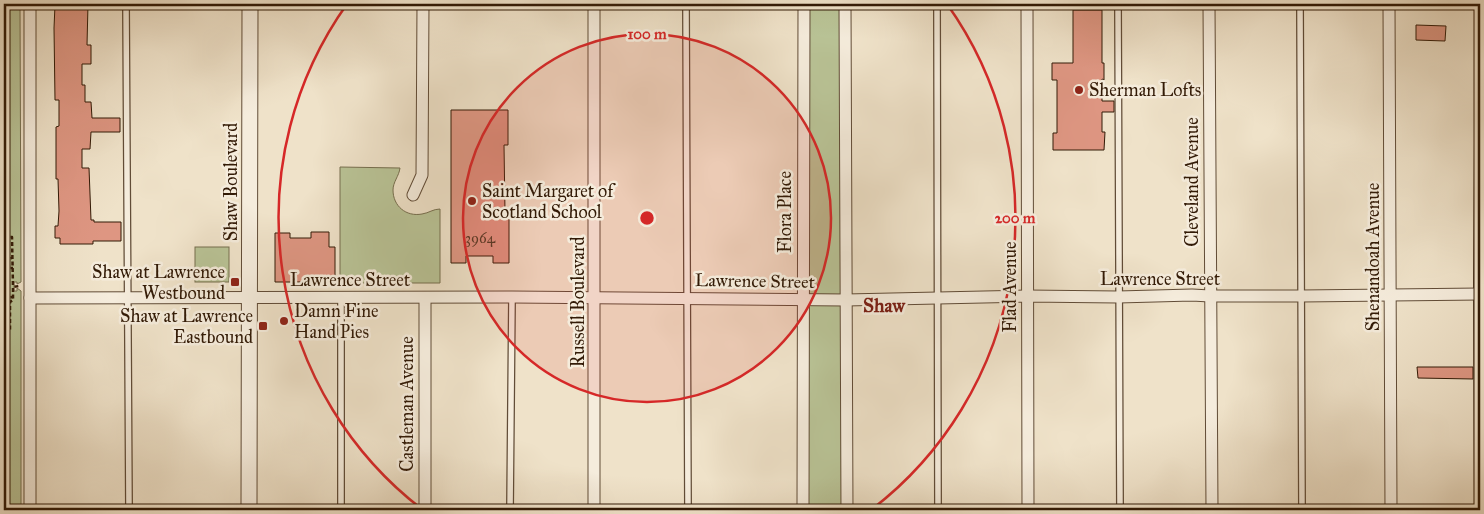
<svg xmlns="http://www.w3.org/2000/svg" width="1484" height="514" font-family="'IM FELL Great Primer',serif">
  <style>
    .green { fill: #b9c396; stroke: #766e4e }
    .building { fill: #de9682; stroke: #321a06 }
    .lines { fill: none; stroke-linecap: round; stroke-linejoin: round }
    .service-casing { stroke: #614c37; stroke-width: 8 }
    .minor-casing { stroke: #614c37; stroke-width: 13 }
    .tertiary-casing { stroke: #614c37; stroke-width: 17 }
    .path { stroke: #321a06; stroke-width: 2.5; stroke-dasharray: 4 2.5; stroke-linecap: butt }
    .service { stroke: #f5ecdc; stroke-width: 5.5 }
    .minor { stroke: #f5ecdc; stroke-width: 11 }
    .tertiary { stroke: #f5ecdc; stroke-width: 15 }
    .ring { fill: none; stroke: #d62828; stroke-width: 2.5 }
    .poi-dot { fill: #8f2418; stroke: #f5ecdc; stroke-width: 2 }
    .labels { text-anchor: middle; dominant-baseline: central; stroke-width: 5; stroke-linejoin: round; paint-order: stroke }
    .number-label { font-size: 15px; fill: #5d3925 }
    .poi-label { font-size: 18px; fill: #321a06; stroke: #f5ecdc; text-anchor: start }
    .street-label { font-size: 18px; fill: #321a06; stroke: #f5ecdc }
    .neighbourhood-label { font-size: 19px; font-weight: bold; fill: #7a1f14; stroke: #f5ecdc }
    .centre { fill: #d62828; stroke: #f5ecdc; stroke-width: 2.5 }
    .ring-label { font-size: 15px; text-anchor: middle; font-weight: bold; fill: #d62828; stroke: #f5ecdc; stroke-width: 5; stroke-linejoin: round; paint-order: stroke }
  </style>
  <rect width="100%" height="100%" fill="#efe2c9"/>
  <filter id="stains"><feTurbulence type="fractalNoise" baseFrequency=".004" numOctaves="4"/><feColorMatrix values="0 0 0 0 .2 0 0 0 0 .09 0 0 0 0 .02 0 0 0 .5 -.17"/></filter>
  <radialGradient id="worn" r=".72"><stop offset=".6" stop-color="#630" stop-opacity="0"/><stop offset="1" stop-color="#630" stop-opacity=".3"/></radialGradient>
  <g class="green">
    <path d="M4 4H20L21 282 17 284V282H14V291H17V288L21 291V510H4Z"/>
    <path d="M804 4H845L847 510H803Z"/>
    <path d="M340 167 400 168C399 176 393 182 393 190 393 206 406 217 422 214 429 213 433 209 440 209V283H340Z"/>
    <rect x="195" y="247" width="34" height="35"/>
  </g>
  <g class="building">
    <path d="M59 4H88L87 45H91V64H82V85H85V102H91L92 118H120V132H91L90 149H82V168H89L91 220H94V222H121V241H93V244H60V238H55V226H58L59 211 58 179H56V127L59 126V100H55L54 28 55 5H59Z"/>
    <path d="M1073 10H1102V63H1104V80L1102 79V101H1114V112H1102V132H1105L1104 150H1053V133H1057V80H1052V63H1073Z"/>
    <path d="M1416 25 1446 26 1445 41 1416 40Z"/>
    <path d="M451 110H508V145H504L505 212H509V263H493V256H466V263H451Z"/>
    <path d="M311 232H329V247H335V282H275V233H290V238H311Z"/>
    <path d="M1417 367H1473V379L1418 378Z"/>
  </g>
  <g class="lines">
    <defs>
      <g id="service">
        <path d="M126 4 129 510"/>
        <path d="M686 4 688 510"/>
        <path d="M937 4 938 510"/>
        <path d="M1118 4 1120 510"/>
        <path d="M1300 4 1302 510"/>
        <path d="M341 298V510"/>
        <path d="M510 510 512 297"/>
        <path d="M1478 510 1477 284 1479 4"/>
      </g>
      <g id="minor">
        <path d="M30 4V510"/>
        <path d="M594 4V510"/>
        <path d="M845 4 847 510"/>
        <path d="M1027 4 1028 510"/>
        <path d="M1209 4 1212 510"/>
        <path d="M1389 4 1391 510"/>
        <path d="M413 195 422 175 423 4"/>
        <path d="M30 298 512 297 846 300 1027 296 1118 297 1192 295 1210 296H1301L1480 294"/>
        <path d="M425 510V298"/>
        <path d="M803 510 804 4"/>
      </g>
      <path id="tertiary" d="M249 510 250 4"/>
    </defs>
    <use href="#service" class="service-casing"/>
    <use href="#minor" class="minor-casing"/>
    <use href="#tertiary" class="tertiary-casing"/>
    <g class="path">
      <path d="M4 237H12L13 287"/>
      <path d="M7 238 8 259"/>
      <path d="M4 259 12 258"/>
      <path d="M4 268H13"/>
      <path d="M7 268 8 297"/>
      <path d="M4 298 13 297"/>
      <path d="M4 330H10V302L13 300V287L19 286"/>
    </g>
    <use href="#service" class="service"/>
    <use href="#minor" class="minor"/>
    <use href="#tertiary" class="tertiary"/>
  </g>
  <circle cx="647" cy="218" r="184" fill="#d62828" fill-opacity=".12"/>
  <g class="ring">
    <circle cx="647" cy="218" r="184"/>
    <path d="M423 510A368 368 0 0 1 347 4M947 4A368 368 0 0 1 871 510"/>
  </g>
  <g class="poi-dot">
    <circle cx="1079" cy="90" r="5"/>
    <circle cx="472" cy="201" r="5"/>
    <rect x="230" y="277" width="10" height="10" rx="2.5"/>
    <circle cx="284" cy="321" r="5"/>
    <rect x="258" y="321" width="10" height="10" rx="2.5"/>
  </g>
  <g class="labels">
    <g class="number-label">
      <text x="480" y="238">3964</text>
    </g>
    <g class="poi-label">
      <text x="1089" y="90">Sherman Lofts</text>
      <text x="482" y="191">Saint Margaret of<tspan x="482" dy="21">Scotland School</tspan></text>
      <text x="225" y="272" text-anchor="end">Shaw at Lawrence<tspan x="225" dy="21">Westbound</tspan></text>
      <text x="294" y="311">Damn Fine<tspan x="294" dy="21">Hand Pies</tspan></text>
      <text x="253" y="316" text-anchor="end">Shaw at Lawrence<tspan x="253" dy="21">Eastbound</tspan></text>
    </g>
    <g class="street-label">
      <text transform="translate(231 182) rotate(-90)">Shaw Boulevard</text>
      <text transform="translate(1192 182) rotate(-90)">Cleveland Avenue</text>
      <text transform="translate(785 212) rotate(-90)">Flora Place</text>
      <text transform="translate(1373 257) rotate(-90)">Shenandoah Avenue</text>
      <text x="1160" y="279">Lawrence Street</text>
      <text x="350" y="280">Lawrence Street</text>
      <text transform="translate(755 281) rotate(1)">Lawrence Street</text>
      <text transform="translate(1010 287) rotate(-90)">Flad Avenue</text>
      <text transform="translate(578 302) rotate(-90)">Russell Boulevard</text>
      <text transform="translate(407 404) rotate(-90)">Castleman Avenue</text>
    </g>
    <g class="neighbourhood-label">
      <text x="884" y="305">Shaw</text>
    </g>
  </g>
  <circle cx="647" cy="218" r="8" class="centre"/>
  <g class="ring-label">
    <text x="647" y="39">100 m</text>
    <text x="1015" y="223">200 m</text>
  </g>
  <rect width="1484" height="514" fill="none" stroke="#efe2c9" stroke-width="20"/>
  <rect x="5" y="5" width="1474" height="504" fill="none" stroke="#321a06" stroke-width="2.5"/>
  <rect x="10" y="10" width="1464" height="494" fill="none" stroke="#321a06"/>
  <rect width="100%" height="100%" filter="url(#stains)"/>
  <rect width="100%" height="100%" fill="url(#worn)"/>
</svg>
